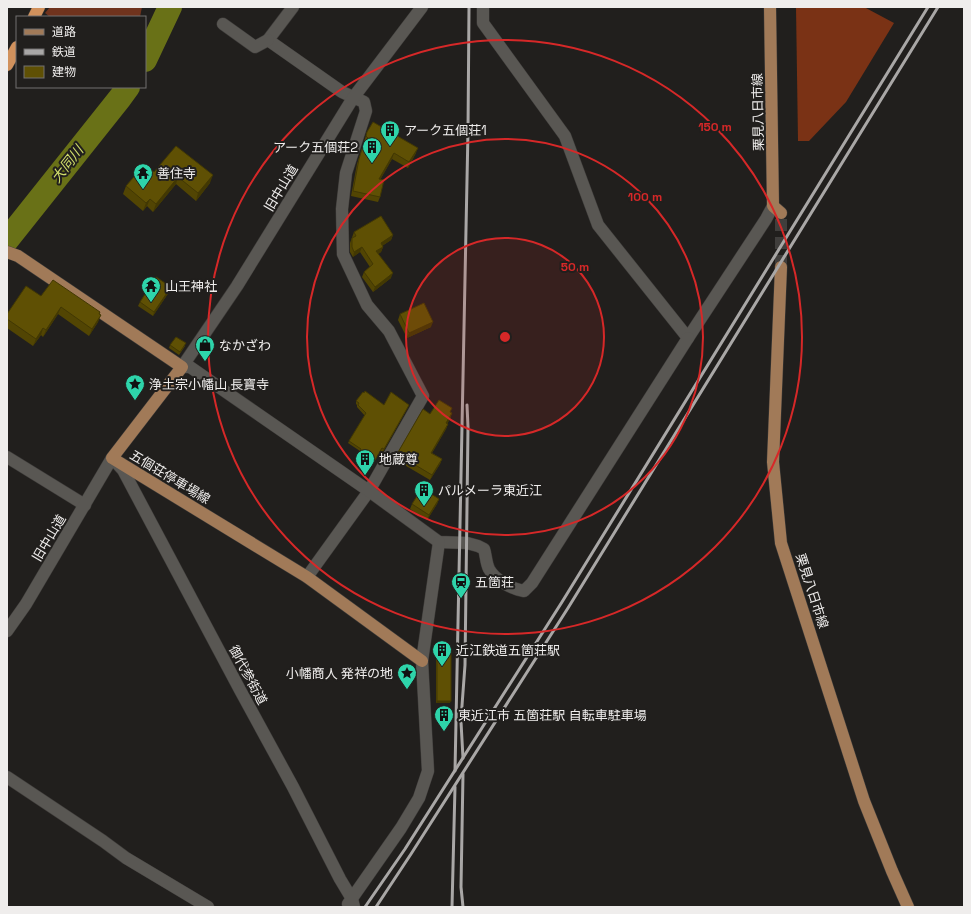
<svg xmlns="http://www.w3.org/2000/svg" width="971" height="914" font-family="'Space Grotesk','Noto Sans JP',sans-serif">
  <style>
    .green { fill: #70331d }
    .forest { fill: #7a3215 }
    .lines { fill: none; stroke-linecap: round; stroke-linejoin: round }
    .river { stroke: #697117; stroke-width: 24 }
    .major-tunnel { stroke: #403e3c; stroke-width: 12; stroke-dasharray: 12 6; stroke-linecap: butt }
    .minor-casing { stroke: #3d3b39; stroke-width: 13 }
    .major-casing { stroke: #3d3b39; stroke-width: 13 }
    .highway-casing { stroke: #3d3b39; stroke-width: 13 }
    .minor { stroke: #595753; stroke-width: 12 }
    .major { stroke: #a17a58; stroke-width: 12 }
    .highway { stroke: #d1915c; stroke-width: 12 }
    .rail { stroke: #a9a7a6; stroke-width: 3 }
    .wall { fill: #524503 }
    .shaded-wall { fill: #423803 }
    .building { fill: #5f5004; stroke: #423803 }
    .ring { fill: none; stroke: #d62828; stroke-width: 2 }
    .labels { text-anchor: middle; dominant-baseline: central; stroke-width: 4; stroke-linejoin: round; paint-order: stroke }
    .street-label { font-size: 13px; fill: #efedec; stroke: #211f1d }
    .poi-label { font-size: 13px; fill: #efedec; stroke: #211f1d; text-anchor: start }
    .water-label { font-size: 14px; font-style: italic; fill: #d0dd6b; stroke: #211f1d }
    .centre { fill: #d62828; stroke: #211f1d; stroke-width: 2 }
    .ring-label { font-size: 12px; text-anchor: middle; font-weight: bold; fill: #d62828; stroke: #211f1d; stroke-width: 4; stroke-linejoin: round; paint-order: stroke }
  </style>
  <rect width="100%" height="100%" fill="#211f1d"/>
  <path class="green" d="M50 7H142L140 17H50L45 13Z"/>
  <path class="forest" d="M796 7H864L894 23 846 102 809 141H798Z"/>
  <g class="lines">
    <g class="river">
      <path d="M145 60 170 7"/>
      <path d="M7 240 120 98 128 87"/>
    </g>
    <path class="major-tunnel" d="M781 267V213"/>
    <defs>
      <g id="minor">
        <path d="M293 7 268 40 342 92 364 102 366 111 346 173 342 209 343 254 367 305 389 331 423 396 369 491 307 577"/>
        <path d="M483 7V23L565 136 598 225 688 338 766 219 773 206"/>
        <path d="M223 24 255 47 268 40"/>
        <path d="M182 367H190L369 491 439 542 467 543 478 546 484 549C486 555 486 563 489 569 495 580 512 589 524 591L532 583 688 338"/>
        <path d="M182 367 237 286 353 98 422 7"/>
        <path d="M7 457 85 505"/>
        <path d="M7 631 26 604 112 458 123 470 240 690 293 787 340 879 352 899 354 907"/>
        <path d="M7 777 103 841 126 858 208 907"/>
        <path d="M348 904 401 828 419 798 428 771 422 661 439 542"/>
      </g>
      <g id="major">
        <path d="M770 7 773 206 781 213"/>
        <path d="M7 252 18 256 182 367 112 458 307 577 422 661"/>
        <path d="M781 267 773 462 781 543 864 801 892 871 908 907"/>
      </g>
      <g id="highway">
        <path d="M34 17 39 7"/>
        <path d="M7 65 17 47"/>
      </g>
    </defs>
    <use href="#minor" class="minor-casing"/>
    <use href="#major" class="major-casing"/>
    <use href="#highway" class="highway-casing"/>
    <use href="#minor" class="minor"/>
    <use href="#major" class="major"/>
    <use href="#highway" class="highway"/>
    <g class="rail">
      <path d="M461 719 465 665 468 427 467 405"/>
      <path d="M461 722 463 758"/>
      <path d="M455 771 468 131 469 7"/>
      <path d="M365 907 405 849 562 602 928 7"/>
      <path d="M376 907 411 854 568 608 938 7"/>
      <path d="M452 907 455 787"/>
      <path d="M463 907 461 887 463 774"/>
    </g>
  </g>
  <g class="wall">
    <path d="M367 132 416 153 408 168 392 159 380 180V197L378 202 351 196 357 164 362 149 366 143 364 142Z"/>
    <path d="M154 172 210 183 196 201 176 184 153 212 147 206 143 211 123 194 126 186Z"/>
    <path d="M354 232 393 235 391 240 382 246 383 247 381 252 378 254 391 278 373 292 362 277 364 272 370 267 360 252 353 257 350 252V243Z"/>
    <path d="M171 287 169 292 153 316 138 306 140 302Z"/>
    <path d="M41 296 100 312 98 322 89 336 58 314 43 337 41 335 33 346 7 328V314Z"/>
    <path d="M400 314 431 327 407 338 398 320Z"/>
    <path d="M170 345 185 346 179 355 169 348Z"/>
    <path d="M356 401 384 405 408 407 383 452 381 451 374 462 359 453 360 451 348 443 349 441 365 416 357 407V405L356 404Z"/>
    <path d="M450 413H452L450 419 447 424H448L446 429 432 453 442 459 440 464 430 480 396 460 397 454Z"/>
    <path d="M439 499 437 504 427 520 410 509 412 504Z"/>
    <path d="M437 649 450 703H436V652Z"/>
  </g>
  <g class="shaded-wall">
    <path d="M418 148 416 153 408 168 409 162Z"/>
    <path d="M394 153 392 159 377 185 379 179Z"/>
    <path d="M213 175 210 183 196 201 198 193Z"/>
    <path d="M178 177 176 184 153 212 156 204Z"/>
    <path d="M150 199 147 206 143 211 146 203Z"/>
    <path d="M393 235 391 240 379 248 381 243Z"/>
    <path d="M362 247 360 252 353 257 354 252Z"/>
    <path d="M383 247 381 252 374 257 376 251Z"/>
    <path d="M393 273 391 278 373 292 375 287Z"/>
    <path d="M171 287 169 292 153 316 154 312Z"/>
    <path d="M61 307 58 314 43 337 46 330Z"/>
    <path d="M101 315 98 322 89 336 92 329Z"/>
    <path d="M433 322 431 327 407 338 409 333Z"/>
    <path d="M43 328 41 335 33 346 36 339Z"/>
    <path d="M409 405 408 407 383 452 384 449Z"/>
    <path d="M452 413 450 419 444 428 446 423Z"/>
    <path d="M448 424 446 429 429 458 431 453Z"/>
    <path d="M442 459 440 464 430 480 432 475Z"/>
    <path d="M439 499 437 504 427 520 429 515Z"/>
    <path d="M437 701H451L450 703H436Z"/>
  </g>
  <g class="building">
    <path d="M373 122 418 148 409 162 394 153 379 179 384 180 380 197 353 191 359 159 362 149 368 138 366 136 367 132Z"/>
    <path d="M176 146 213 175 198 193 178 177 156 204 150 199 146 203 126 186 145 164 154 172Z"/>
    <path d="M381 216 393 235 381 243 383 247 376 251 393 273 375 287 364 272 373 264 362 247 354 252 352 247V238L356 236 354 232Z"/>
    <path d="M156 277 171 287 154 312 140 302Z"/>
    <path d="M53 280 100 312 99 314 101 315 92 329 61 307 46 330 43 328 36 339 7 319V314L26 286 41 296Z"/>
    <path d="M424 303 433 322 409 333 400 314Z"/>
    <path d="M176 337 186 343 180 352 170 345Z"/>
    <path d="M365 391 384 405 391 392 409 405 384 449 382 448 375 460 360 451 361 449 349 441 366 413 358 405 359 403 356 401 363 392 364 393Z"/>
    <path d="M439 400 452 408 450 412 452 413 446 423 448 424 431 453 442 459 432 475 397 454 423 409 430 414Z"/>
    <path d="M422 488 439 499 429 515 412 504Z"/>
    <rect x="437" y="649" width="14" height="52"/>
  </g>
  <circle cx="505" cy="337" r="99" fill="#d62828" fill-opacity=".12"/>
  <g class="ring">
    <circle cx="505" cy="337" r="99"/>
    <circle cx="505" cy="337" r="198"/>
    <circle cx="505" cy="337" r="297"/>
  </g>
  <defs>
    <symbol id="building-pin" viewBox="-11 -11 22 30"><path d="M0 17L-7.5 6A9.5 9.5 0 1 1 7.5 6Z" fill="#2ed4aa" stroke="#211f1d"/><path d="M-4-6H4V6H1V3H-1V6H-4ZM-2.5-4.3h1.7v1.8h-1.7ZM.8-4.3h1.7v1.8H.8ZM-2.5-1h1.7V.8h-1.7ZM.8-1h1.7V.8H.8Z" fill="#111"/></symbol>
    <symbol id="temple-pin" viewBox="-11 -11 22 30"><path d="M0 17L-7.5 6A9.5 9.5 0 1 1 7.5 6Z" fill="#2ed4aa" stroke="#211f1d"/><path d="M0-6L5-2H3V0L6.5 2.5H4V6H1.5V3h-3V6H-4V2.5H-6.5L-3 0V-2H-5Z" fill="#111"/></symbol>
    <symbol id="shop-pin" viewBox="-11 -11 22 30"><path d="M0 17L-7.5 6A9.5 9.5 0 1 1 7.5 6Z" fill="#2ed4aa" stroke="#211f1d"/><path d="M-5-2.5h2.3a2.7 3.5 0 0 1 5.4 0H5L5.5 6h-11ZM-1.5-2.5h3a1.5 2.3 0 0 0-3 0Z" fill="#111"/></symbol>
    <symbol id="sight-pin" viewBox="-11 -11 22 30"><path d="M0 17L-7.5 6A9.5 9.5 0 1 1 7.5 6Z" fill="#2ed4aa" stroke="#211f1d"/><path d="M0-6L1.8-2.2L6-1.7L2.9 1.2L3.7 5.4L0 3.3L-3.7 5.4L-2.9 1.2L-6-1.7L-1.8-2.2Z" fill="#111"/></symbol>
    <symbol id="station-pin" viewBox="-11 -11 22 30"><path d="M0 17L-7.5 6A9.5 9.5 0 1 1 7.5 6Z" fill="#2ed4aa" stroke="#211f1d"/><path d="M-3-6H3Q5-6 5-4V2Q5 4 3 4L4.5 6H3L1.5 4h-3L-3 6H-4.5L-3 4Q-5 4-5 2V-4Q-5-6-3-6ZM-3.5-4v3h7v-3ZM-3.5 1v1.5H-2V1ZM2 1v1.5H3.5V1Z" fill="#111"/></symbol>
  </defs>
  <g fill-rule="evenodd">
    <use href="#building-pin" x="379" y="119" width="22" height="30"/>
    <use href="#building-pin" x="361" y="136" width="22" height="30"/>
    <use href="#temple-pin" x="132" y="162" width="22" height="30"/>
    <use href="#temple-pin" x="140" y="275" width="22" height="30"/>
    <use href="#shop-pin" x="194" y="334" width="22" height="30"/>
    <use href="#sight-pin" x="124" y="373" width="22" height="30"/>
    <use href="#building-pin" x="354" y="448" width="22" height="30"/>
    <use href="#building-pin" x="413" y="479" width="22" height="30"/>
    <use href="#station-pin" x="450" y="571" width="22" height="30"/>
    <use href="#building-pin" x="431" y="639" width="22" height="30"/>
    <use href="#sight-pin" x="396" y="662" width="22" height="30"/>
    <use href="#building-pin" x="433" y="704" width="22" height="30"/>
  </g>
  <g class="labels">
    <g class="street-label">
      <text transform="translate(758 112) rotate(-91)">栗見八日市線</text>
      <text transform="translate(281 188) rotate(-59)">旧中山道</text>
      <text transform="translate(170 477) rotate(31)">五個荘停車場線</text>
      <text transform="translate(49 538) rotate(-59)">旧中山道</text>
      <text transform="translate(812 591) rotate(72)">栗見八日市線</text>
      <text transform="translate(248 675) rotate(62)">御代参街道</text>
    </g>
    <g class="poi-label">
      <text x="404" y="130">アーク五個荘1</text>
      <text x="358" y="147" text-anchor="end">アーク五個荘2</text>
      <text x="157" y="173">善住寺</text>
      <text x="165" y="286">山王神社</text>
      <text x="219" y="345">なかざわ</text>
      <text x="149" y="384">浄土宗小幡山 長寶寺</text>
      <text x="379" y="459">地蔵尊</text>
      <text x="438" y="490">パルメーラ東近江</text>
      <text x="475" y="582">五箇荘</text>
      <text x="456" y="650">近江鉄道五箇荘駅</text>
      <text x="393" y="673" text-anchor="end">小幡商人 発祥の地</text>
      <text x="458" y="715">東近江市 五箇荘駅 自転車駐車場</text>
    </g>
    <g class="water-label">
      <text transform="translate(67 164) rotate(-52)">大同川</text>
    </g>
  </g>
  <circle cx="505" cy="337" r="6" class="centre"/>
  <g class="ring-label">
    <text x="715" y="131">150 m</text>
    <text x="645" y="201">100 m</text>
    <text x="575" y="271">50 m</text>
  </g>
  <rect width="971" height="914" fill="none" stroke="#efedec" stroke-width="16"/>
  <rect x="16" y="16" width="130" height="72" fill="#211f1d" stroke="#737170"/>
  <rect x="24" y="29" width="20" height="6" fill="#a17a58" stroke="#737170"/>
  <text x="52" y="36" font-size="12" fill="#efedec">道路</text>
  <rect x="24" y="49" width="20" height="6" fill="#a9a7a6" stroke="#737170"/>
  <text x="52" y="56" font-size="12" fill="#efedec">鉄道</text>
  <rect x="24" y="66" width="20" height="12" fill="#5f5004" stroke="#737170"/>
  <text x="52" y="76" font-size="12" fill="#efedec">建物</text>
</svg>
